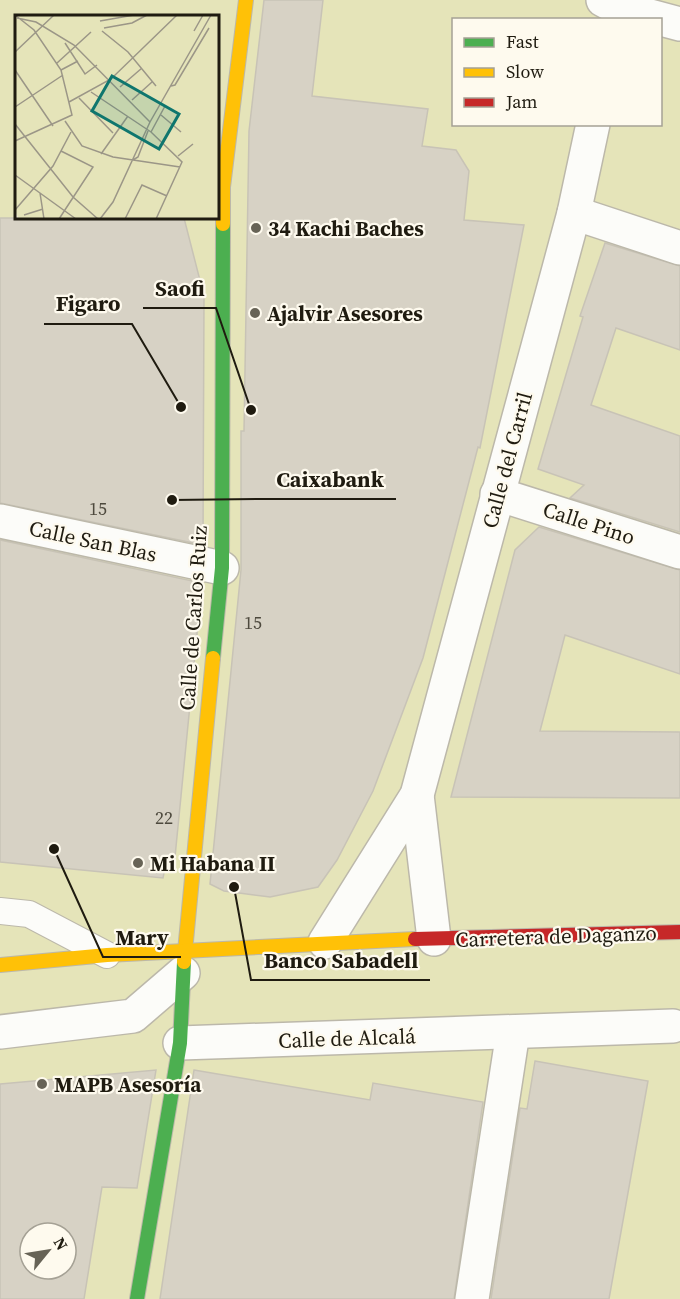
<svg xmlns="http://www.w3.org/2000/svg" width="680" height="1299" font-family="'Source Serif 4',serif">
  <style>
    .green { fill: #e5e4b9; fill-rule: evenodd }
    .building { fill: #d7d2c5; stroke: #c8c3b6; stroke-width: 1.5; fill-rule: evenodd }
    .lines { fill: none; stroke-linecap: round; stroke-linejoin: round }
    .lane-casing { stroke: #bcb8aa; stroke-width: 28 }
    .street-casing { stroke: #bcb8aa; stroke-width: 36 }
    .fast-casing { stroke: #bcb8aa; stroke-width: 16 }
    .slow-casing { stroke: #bcb8aa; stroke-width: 16 }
    .jam-casing { stroke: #bcb8aa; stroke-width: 16 }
    .lane { stroke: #fcfcf9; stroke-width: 26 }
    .street { stroke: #fcfcf9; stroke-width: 33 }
    .fast { stroke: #4caf50; stroke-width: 14 }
    .slow { stroke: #ffc107; stroke-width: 14 }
    .jam { stroke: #c62828; stroke-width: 14 }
    .poi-dot { fill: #676356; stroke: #fefaee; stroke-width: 2 }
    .labels { text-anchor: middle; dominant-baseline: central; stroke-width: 4.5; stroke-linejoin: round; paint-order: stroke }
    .number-label { font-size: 18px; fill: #4d493d }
    .poi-label { font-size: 21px; font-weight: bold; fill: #1f1b10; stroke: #fefaee; text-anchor: start }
    .street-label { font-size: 21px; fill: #1f1b10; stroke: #fefaee }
    .inset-road { fill: none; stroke: #9b9687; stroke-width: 1.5 }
    .view { fill: #0f766e; fill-opacity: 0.15; stroke: #0f766e; stroke-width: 3 }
    .inset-edge { fill: none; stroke: #1f1b10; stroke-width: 3 }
    .leader { fill: none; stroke: #1f1b10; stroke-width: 2 }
    .callout-dot { fill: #1f1b10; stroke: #fefaee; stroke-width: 2 }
    .callout-label { font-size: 22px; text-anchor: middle; font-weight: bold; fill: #1f1b10; stroke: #fefaee; stroke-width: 4.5; stroke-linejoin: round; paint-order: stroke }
  </style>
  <rect width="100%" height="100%" fill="#eee8d7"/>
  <path class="green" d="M0 0H680V1299H0ZM16 16H218V218H16ZM454 20H660V124H454ZM30 1233H66V1269H30Z"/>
  <g class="building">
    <path d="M264 0H323L312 96 428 109 422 146 456 150 469 171 464 220 524 225 480 448 478 447 423 658 373 791 337 860 318 887 270 897 224 891 210 884 241 570V431H244L249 131Z"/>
    <path d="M0 218H184L204 296 203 545 0 503Z"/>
    <path d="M605 243 680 266V350L616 328 591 405 680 436V532L570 498 584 485 538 469 583 317 580 316Z"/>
    <path d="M539 527 680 570V674L565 635 540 731 680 732V798L451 797 515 550Z"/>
    <path d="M0 540 202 583 174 867 166 863 163 878 0 862Z"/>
    <path d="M535 1061 648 1081 609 1299H491L520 1108 527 1109Z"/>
    <path d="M156 1070 137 1188 102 1187 84 1299H0V1084ZM30 1233H66V1269H30Z"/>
    <path d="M194 1070 370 1100 373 1083 483 1102 454 1299H160Z"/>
  </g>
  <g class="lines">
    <defs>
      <path id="lane" d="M0 911 29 914 107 955"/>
      <g id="street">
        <path d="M603 0 616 7 680 24"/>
        <path d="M574 213 680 248"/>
        <path d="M497 494 680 552"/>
        <path d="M0 521 222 568"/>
        <path d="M417 795 434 939"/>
        <path d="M325 942 417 795 574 213 593 124"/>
        <path d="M0 1032 133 1016 183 973"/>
        <path d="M180 1043 673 1026"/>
        <path d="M472 1299 513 1032"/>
      </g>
      <g id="fast">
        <path d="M213 658 222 568 223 224"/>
        <path d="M137 1299 180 1043 184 962"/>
      </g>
      <g id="slow">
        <path d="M223 224V187L246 0"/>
        <path d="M184 962 213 658"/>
        <path d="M0 965 107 955 415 939"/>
      </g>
      <path id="jam" d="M415 939 680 932"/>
    </defs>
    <use href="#lane" class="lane-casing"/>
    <use href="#street" class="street-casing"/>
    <use href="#fast" class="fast-casing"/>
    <use href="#slow" class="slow-casing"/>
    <use href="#jam" class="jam-casing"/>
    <use href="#lane" class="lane"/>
    <use href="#street" class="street"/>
    <use href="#fast" class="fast"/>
    <use href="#slow" class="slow"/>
    <use href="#jam" class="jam"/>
  </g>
  <g class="poi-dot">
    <circle cx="256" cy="228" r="6"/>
    <circle cx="255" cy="313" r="6"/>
    <circle cx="138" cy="863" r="6"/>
    <circle cx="42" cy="1084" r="6"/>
  </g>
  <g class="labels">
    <g class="number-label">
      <text x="98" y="508">15</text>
      <text x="253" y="622">15</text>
      <text x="164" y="817">22</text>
    </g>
    <g class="poi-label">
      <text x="268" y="228">34 Kachi Baches</text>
      <text x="267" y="313">Ajalvir Asesores</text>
      <text x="150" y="863">Mi Habana II</text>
      <text x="54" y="1084">MAPB Asesoría</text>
    </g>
    <g class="street-label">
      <text transform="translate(507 460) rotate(-75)">Calle del Carril</text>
      <text transform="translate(589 523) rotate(18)">Calle Pino</text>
      <text transform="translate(93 541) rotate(12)">Calle San Blas</text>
      <text transform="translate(193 618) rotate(-86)">Calle de Carlos Ruiz</text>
      <text transform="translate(556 936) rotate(-2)">Carretera de Daganzo</text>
      <text transform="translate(347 1038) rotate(-2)">Calle de Alcalá</text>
    </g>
  </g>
  <g transform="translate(15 15)">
    <rect width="204" height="204" fill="#eee8d7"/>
    <path d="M0 0H204V204H4L0 196Z" fill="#e5e4b9"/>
    <path class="inset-road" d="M0 0 19 15 46 55 57 100 0 126M2 3 21 7 59 30 135 107M85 6 119 0M89 13 117 8 132 0M87 16 113 37 141 71M179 16 188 0M50 28 70 59 82 50M0 37 39 0M42 48 76 17M0 55 38 111M46 55 63 46M156 71 160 70 194 13M105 72 127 53M76 77 136 117 167 147 141 204M64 83 98 118M117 85 137 67M54 87 96 64 162 0M0 92 48 60M146 100 166 117M50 106 67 131 98 142 165 152M0 109 58 182 83 204M136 117 150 91M86 139 113 101M163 141 178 129M118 145 123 142 133 116M0 160 61 204M25 178 29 204M0 195 38 151 56 117M9 200 28 194M44 204 78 152 46 136M85 204 98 187 135 107 196 0M110 204 127 170 152 181"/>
    <path class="view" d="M97 61 164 99 144 134 77 96Z"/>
    <rect width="204" height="204" class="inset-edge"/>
  </g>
  <path class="leader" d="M251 410L216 308H143M181 407L132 324H44M172 500L265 499H396M54 849L103 957H181M234 887L251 980H430"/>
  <g class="callout-dot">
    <circle cx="251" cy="410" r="6"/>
    <circle cx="181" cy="407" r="6"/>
    <circle cx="172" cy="500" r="6"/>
    <circle cx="54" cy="849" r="6"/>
    <circle cx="234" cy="887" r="6"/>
  </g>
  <g class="callout-label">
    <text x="180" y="296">Saofi</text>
    <text x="88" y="311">Figaro</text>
    <text x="330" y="487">Caixabank</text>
    <text x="142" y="945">Mary</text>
    <text x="341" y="968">Banco Sabadell</text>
  </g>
  <rect x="452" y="18" width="210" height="108" fill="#fefaee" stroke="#a5a195" stroke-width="1.5"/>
  <rect x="464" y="38" width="30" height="9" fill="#4caf50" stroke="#a5a195" stroke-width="1.5"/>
  <text x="506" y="48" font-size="18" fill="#1f1b10">Fast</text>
  <rect x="464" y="68" width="30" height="9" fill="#ffc107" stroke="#a5a195" stroke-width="1.5"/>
  <text x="506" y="78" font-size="18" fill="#1f1b10">Slow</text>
  <rect x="464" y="98" width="30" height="9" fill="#c62828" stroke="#a5a195" stroke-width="1.5"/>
  <text x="506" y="108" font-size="18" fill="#1f1b10">Jam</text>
  <g transform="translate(48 1251) rotate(60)"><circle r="28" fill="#fefaee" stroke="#a5a195" stroke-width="1.5"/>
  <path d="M0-4.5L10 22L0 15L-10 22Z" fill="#676356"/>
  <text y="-9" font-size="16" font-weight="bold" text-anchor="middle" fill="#1f1b10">N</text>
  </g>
</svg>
